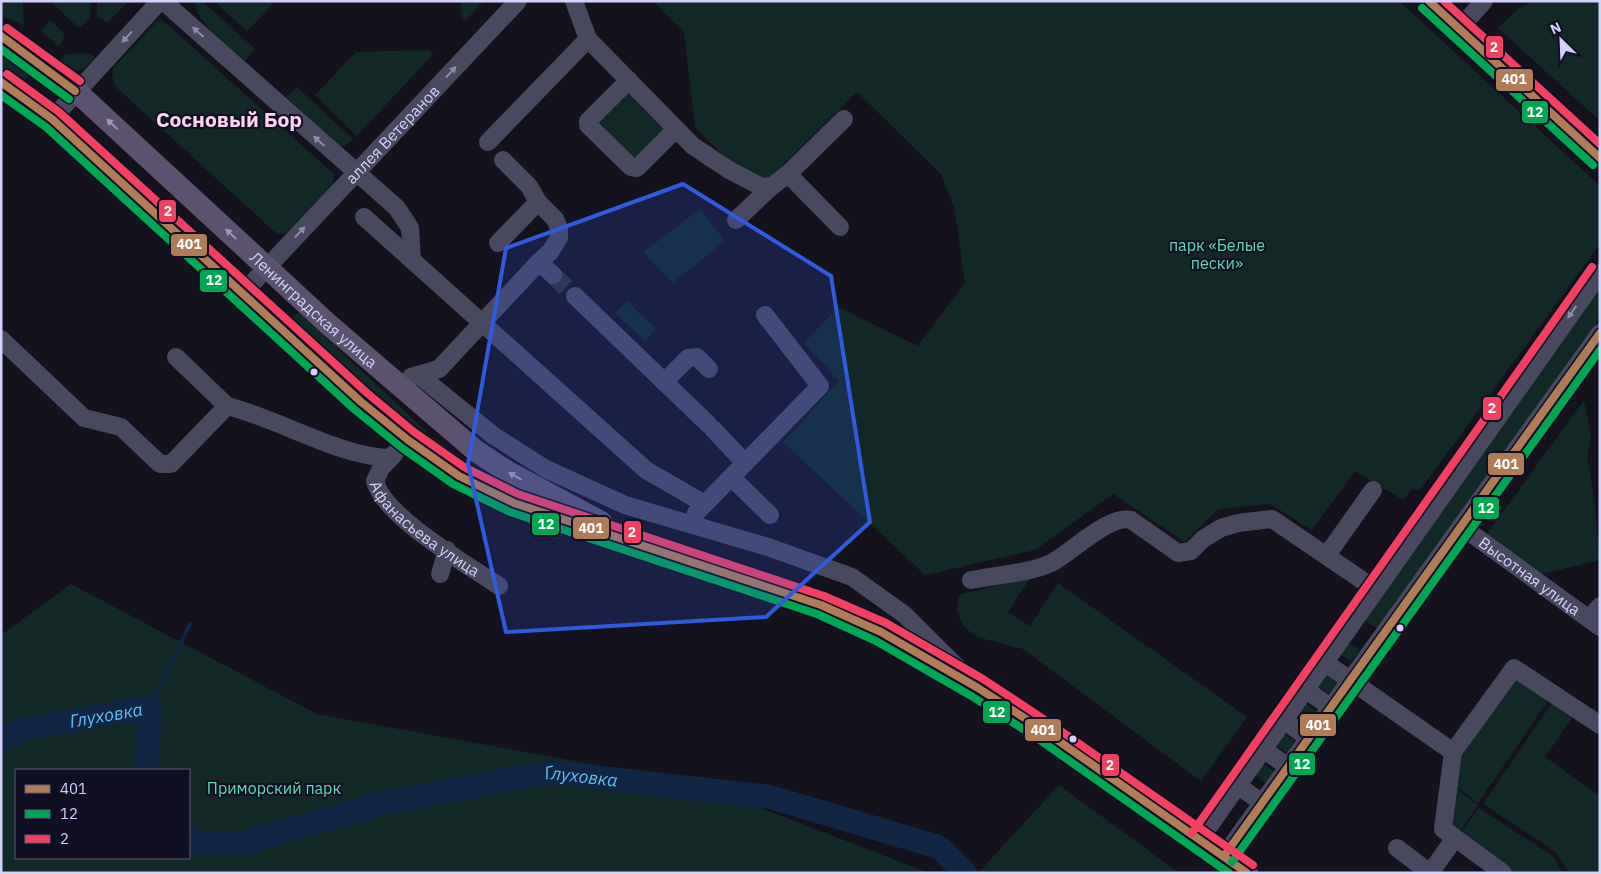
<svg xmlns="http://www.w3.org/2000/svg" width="1601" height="874" font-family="'IBM Plex Sans',sans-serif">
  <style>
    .green { fill: #112827; fill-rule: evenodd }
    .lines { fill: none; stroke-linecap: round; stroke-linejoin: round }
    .stream { stroke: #0f2543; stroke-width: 4 }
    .river { stroke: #0f2543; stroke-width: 24 }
    .minor-tunnel { stroke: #312f3f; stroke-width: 18; stroke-dasharray: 18 9; stroke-linecap: butt }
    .minor { stroke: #48485e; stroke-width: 18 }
    .major { stroke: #5b526f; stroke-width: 22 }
    .bus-1-casing { stroke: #100e22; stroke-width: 11 }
    .bus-2-casing { stroke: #100e22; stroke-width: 11 }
    .bus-3-casing { stroke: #100e22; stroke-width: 11 }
    .bus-1 { stroke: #b07c57; stroke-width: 8 }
    .bus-2 { stroke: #00a651; stroke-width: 8 }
    .bus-3 { stroke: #f24062; stroke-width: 8 }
    .oneway { fill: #8e8cae }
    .oneway2 { fill: #9d98be }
    .marked { fill: #2f5bdc; fill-opacity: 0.2; stroke: #2f5bdc; stroke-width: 4; stroke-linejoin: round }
    .bus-dot { fill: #d3d1fe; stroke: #100e22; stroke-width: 2 }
    .labels { text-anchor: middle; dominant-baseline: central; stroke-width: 4; stroke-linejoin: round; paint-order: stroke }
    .street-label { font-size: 16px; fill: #d3d1fe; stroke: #100e22 }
    .park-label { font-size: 16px; fill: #5fdcb4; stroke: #100e22 }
    .water-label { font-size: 18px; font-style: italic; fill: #62befb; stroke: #100e22 }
    .district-label { font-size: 21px; font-weight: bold; fill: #fed3f1; stroke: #100e22 }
    .line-badge { stroke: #100e22; stroke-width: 2 }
    .badge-label { font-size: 14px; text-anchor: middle; font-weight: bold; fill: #fff }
  </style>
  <rect width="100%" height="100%" fill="#14121d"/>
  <g class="green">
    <path d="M1 1H23L24 25 1 15Z"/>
    <path d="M50 1H91L90 18 79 28Z"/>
    <path d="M97 1H129L107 23 101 18 97 19Z"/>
    <path d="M196 1H202L255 49 245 61C232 49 190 18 196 1Z"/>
    <path d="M214 1H276L247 31Z"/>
    <path d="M461 1H484L465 21 461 16Z"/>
    <path d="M652 1H1399L1600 186V244L1420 490 1412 489 1403 500 1355 471 1312 530 1270 504 1218 509 1185 542 1113 494 1035 550 925 575 783 442 839 381 804 343 838 307 918 346 965 283 955 211 941 174 857 92 769 179 733 165 695 127 684 32Z"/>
    <path d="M1534 1H1600V121L1498 28 1518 9Z"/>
    <path d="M160 18 334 174 333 185 295 225 285 233 277 234 116 87 112 77 114 67Z"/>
    <path d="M50 20 63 32 64 39 58 46 41 31Z"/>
    <path d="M429 50 433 54 357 136 315 95 356 52Z"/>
    <path d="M1 51 32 73 21 85 1 70Z"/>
    <path d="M89 53 95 58C78 73 75 77 53 67L66 54Z"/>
    <path d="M628 84 672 129 635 165 591 123Z"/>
    <path d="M297 87 353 139 345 146 339 145 286 97Z"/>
    <path d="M700 209 725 241 673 283 643 252Z"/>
    <path d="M1600 288V317L1377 629 1363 619Z"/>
    <path d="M627 301 656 329 645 341 615 313Z"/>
    <path d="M299 312 430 435 494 482 492 486 391 417 291 319Z"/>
    <path d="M1584 400 1591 437 1587 456 1594 499 1600 560 1538 575 1484 538Z"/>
    <path d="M1031 577 1008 612 1030 626 1058 583 1247 717 1201 781 1023 649 977 637 964 627 956 610 959 595Z"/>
    <path d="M71 584 317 714 696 783 929 873H1V635ZM16 770H189V858H16Z"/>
    <path d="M1348 641 1360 650 1351 662 1339 653Z"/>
    <path d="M1514 671 1552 695 1478 803 1450 782 1454 753Z"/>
    <path d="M1326 673 1338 682 1329 694 1317 686Z"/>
    <path d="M1554 700 1575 714 1545 757 1600 796V873H1569L1556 852 1483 804Z"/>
    <path d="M1304 703 1317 711 1308 723 1296 715Z"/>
    <path d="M1283 733 1295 741 1287 753 1275 745Z"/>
    <path d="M1262 763 1274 771 1266 783 1254 775Z"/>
    <path d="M1449 783 1478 805 1455 838 1443 829Z"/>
    <path d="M1059 785 1179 873H978Z"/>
    <path d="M1479 808 1553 856 1563 873H1506L1457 838Z"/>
  </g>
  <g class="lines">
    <path class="stream" d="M150 707 190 624"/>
    <g class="river">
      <path id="s1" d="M1 740 22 729 150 707 146 770"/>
      <path id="s2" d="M189 839 199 844H240L384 803 549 772 770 797 939 847 965 873"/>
    </g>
    <path class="minor-tunnel" d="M553 275 575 296"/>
    <g class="minor">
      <path d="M163 1 397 208 410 228 412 260"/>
      <path d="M574 1 588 39 693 146 729 170 760 186 771 187 788 174 840 227"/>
      <path d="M1429 1 1600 158"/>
      <path d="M1459 29 1484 1"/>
      <path d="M629 80 588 121V125L631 167 637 168 676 129"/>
      <path d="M52 119 160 1"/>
      <path d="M488 142 588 39"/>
      <path d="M503 160 529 186 538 202 555 219 559 228V238L550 252 539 262"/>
      <path d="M788 174 844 119"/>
      <path d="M364 217 646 470 703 503"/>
      <path d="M736 220 771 187"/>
      <path d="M498 243 538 202"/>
      <path id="s3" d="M243 293 518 1"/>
      <path d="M575 296 708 424"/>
      <path d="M1 339 84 418 121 427 160 464H171L227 406C280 419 339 457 391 458"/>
      <path d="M176 357 227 406"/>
      <path d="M420 376 494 436 546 469 625 505 768 547 852 577 905 615 963 673"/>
      <path d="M411 377 439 369 539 262 553 275"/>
      <path d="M664 382 688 358 697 357 709 369"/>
      <path id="s4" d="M395 453 381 468 375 481C383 516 468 565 499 586"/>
      <path d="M745 463 820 386 765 315"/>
      <path d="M731 477 770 515"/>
      <path d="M696 513 745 463 713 429"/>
      <path id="s5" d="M1461 526 1600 627"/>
      <path d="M1327 555 1373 490"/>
      <path d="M440 574 447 550"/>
      <path d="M971 580C995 575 1031 573 1051 563 1071 553 1109 514 1131 520L1178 553 1191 551 1203 539 1221 528 1238 523 1272 519 1375 589"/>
      <path d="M1589 619 1600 606"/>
      <path d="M1324 662 1453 752 1443 829 1503 873"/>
      <path d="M1305 689 1330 707"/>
      <path d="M1284 720 1308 738"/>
      <path d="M1263 749 1287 766"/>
      <path d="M1453 752 1514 668 1600 725"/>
      <path d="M1237 785 1261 802"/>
      <path d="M1200 839 1600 273"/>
      <path d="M1397 848 1430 873 1455 838"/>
      <path d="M1224 856 1600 333"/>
    </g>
    <g class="major">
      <path id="s6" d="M1 36 77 92 328 324 476 451 508 472 601 522"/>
      <path d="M1 82 52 119 360 401 408 440 459 476 514 503 821 605 881 632 978 688 1043 730 1247 873"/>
    </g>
    <defs>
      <g id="bus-1">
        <path d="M1429 1 1600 158"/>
        <path d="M1 36 75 91"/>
        <path d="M1 82 52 119 360 401 408 440 459 476 514 503 821 605 881 632 978 688 1043 730 1247 873"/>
        <path d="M1224 856 1600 333"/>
      </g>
      <g id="bus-2">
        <path d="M1422 8 1593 165"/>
        <path d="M1 49 69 99"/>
        <path d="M1 95 46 127 354 409 402 448 453 484 510 512 817 614 876 641 973 697 1037 738 1229 873"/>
        <path d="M1232 862 1600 350"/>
      </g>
      <g id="bus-3">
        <path d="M1444 1 1600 144"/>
        <path d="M7 28 80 81"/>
        <path d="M7 74 59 112 367 393 414 432 464 467 518 494 824 596 886 623 983 679 1048 722 1253 865"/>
        <path d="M1192 833 1592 267"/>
      </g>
    </defs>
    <use href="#bus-1" class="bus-1-casing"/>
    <use href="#bus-2" class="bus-2-casing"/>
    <use href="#bus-3" class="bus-3-casing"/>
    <use href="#bus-1" class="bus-1"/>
    <use href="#bus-2" class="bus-2"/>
    <use href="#bus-3" class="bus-3"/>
  </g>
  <defs><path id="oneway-solid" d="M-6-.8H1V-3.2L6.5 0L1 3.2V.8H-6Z" transform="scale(1.25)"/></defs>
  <g class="oneway">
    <use href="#oneway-solid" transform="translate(198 32) rotate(-138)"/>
    <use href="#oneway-solid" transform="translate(127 37) rotate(132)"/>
    <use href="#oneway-solid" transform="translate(451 72) rotate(-47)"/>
    <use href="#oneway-solid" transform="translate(319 141) rotate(-138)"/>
    <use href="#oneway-solid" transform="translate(300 232) rotate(-47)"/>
    <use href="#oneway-solid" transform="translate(1572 312) rotate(125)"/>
  </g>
  <g class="oneway2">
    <use href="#oneway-solid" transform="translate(112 124) rotate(-137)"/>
    <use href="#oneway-solid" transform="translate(231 234) rotate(-137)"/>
    <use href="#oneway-solid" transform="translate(515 476) rotate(-151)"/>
  </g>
  <path class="marked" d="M683 184 831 276 870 522 766 617 506 632 468 464 506 248Z"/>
  <g class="bus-dot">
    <circle cx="314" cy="372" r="4.5"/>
    <circle cx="1400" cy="628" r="4.5"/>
    <circle cx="1073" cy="739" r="4.5"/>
  </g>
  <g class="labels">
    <g class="street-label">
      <text stroke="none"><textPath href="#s3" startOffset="218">аллея Ветеранов</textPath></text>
      <text stroke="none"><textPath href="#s6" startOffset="416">Ленинградская улица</textPath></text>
      <text stroke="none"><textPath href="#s4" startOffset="105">Афанасьева улица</textPath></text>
      <text stroke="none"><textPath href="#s5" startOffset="85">Высотная улица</textPath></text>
    </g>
    <g class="park-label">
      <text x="1217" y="245">парк «Белые<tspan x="1217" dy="18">пески»</tspan></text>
      <text x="274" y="788">Приморский парк</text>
    </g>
    <g class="water-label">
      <text stroke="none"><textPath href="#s1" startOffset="109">Глуховка</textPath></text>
      <text stroke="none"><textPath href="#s2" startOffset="402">Глуховка</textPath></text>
    </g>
    <g class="district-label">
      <text x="229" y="119">Сосновый Бор</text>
    </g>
  </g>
  <g class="line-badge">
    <rect x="1485" y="35" width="19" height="24" rx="5" fill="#f24062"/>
    <rect x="1495" y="68" width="39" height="24" rx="5" fill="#b07c57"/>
    <rect x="1521" y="100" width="28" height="24" rx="5" fill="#00a651"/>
    <rect x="158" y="199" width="19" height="24" rx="5" fill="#f24062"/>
    <rect x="170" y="233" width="38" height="24" rx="5" fill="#b07c57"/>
    <rect x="199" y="269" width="29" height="24" rx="5" fill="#00a651"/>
    <rect x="1482" y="396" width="20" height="25" rx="5" fill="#f24062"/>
    <rect x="1487" y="452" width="38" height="24" rx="5" fill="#b07c57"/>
    <rect x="1472" y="496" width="28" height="24" rx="5" fill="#00a651"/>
    <rect x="531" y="512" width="29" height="24" rx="5" fill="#00a651"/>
    <rect x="572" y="516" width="38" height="24" rx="5" fill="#b07c57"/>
    <rect x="623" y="520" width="19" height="24" rx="5" fill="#f24062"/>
    <rect x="982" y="700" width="29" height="24" rx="5" fill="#00a651"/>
    <rect x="1299" y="713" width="38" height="24" rx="5" fill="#b07c57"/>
    <rect x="1024" y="718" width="38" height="24" rx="5" fill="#b07c57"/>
    <rect x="1288" y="752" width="28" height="24" rx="5" fill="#00a651"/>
    <rect x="1101" y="753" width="19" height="24" rx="5" fill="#f24062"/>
  </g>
  <g class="badge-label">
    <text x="1494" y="52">2</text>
    <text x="1514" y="84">401</text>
    <text x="1535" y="117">12</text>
    <text x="168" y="216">2</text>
    <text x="189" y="249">401</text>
    <text x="214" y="285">12</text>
    <text x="1492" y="413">2</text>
    <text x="1506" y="469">401</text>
    <text x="1486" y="513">12</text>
    <text x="546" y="529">12</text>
    <text x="591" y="533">401</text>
    <text x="632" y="537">2</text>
    <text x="997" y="717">12</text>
    <text x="1318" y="730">401</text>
    <text x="1043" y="735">401</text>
    <text x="1302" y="769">12</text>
    <text x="1110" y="770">2</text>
  </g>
  <rect width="1601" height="874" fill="none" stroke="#d3d1fe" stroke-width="5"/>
  <rect x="15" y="769" width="175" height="90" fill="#100e22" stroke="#5e5c7a"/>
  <rect x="25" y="785" width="25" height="8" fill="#b07c57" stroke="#5e5c7a"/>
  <text x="60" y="794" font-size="15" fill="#d3d1fe">401</text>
  <rect x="25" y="810" width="25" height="8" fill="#00a651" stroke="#5e5c7a"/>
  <text x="60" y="819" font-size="15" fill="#d3d1fe">12</text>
  <rect x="25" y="835" width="25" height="8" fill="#f24062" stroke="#5e5c7a"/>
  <text x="60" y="844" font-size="15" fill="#d3d1fe">2</text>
  <g transform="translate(1561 40) rotate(336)" stroke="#100e22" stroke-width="4" paint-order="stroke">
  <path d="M0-4L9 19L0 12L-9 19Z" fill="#d3d1fe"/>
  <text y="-8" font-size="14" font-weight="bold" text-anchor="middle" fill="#d3d1fe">N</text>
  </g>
</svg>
